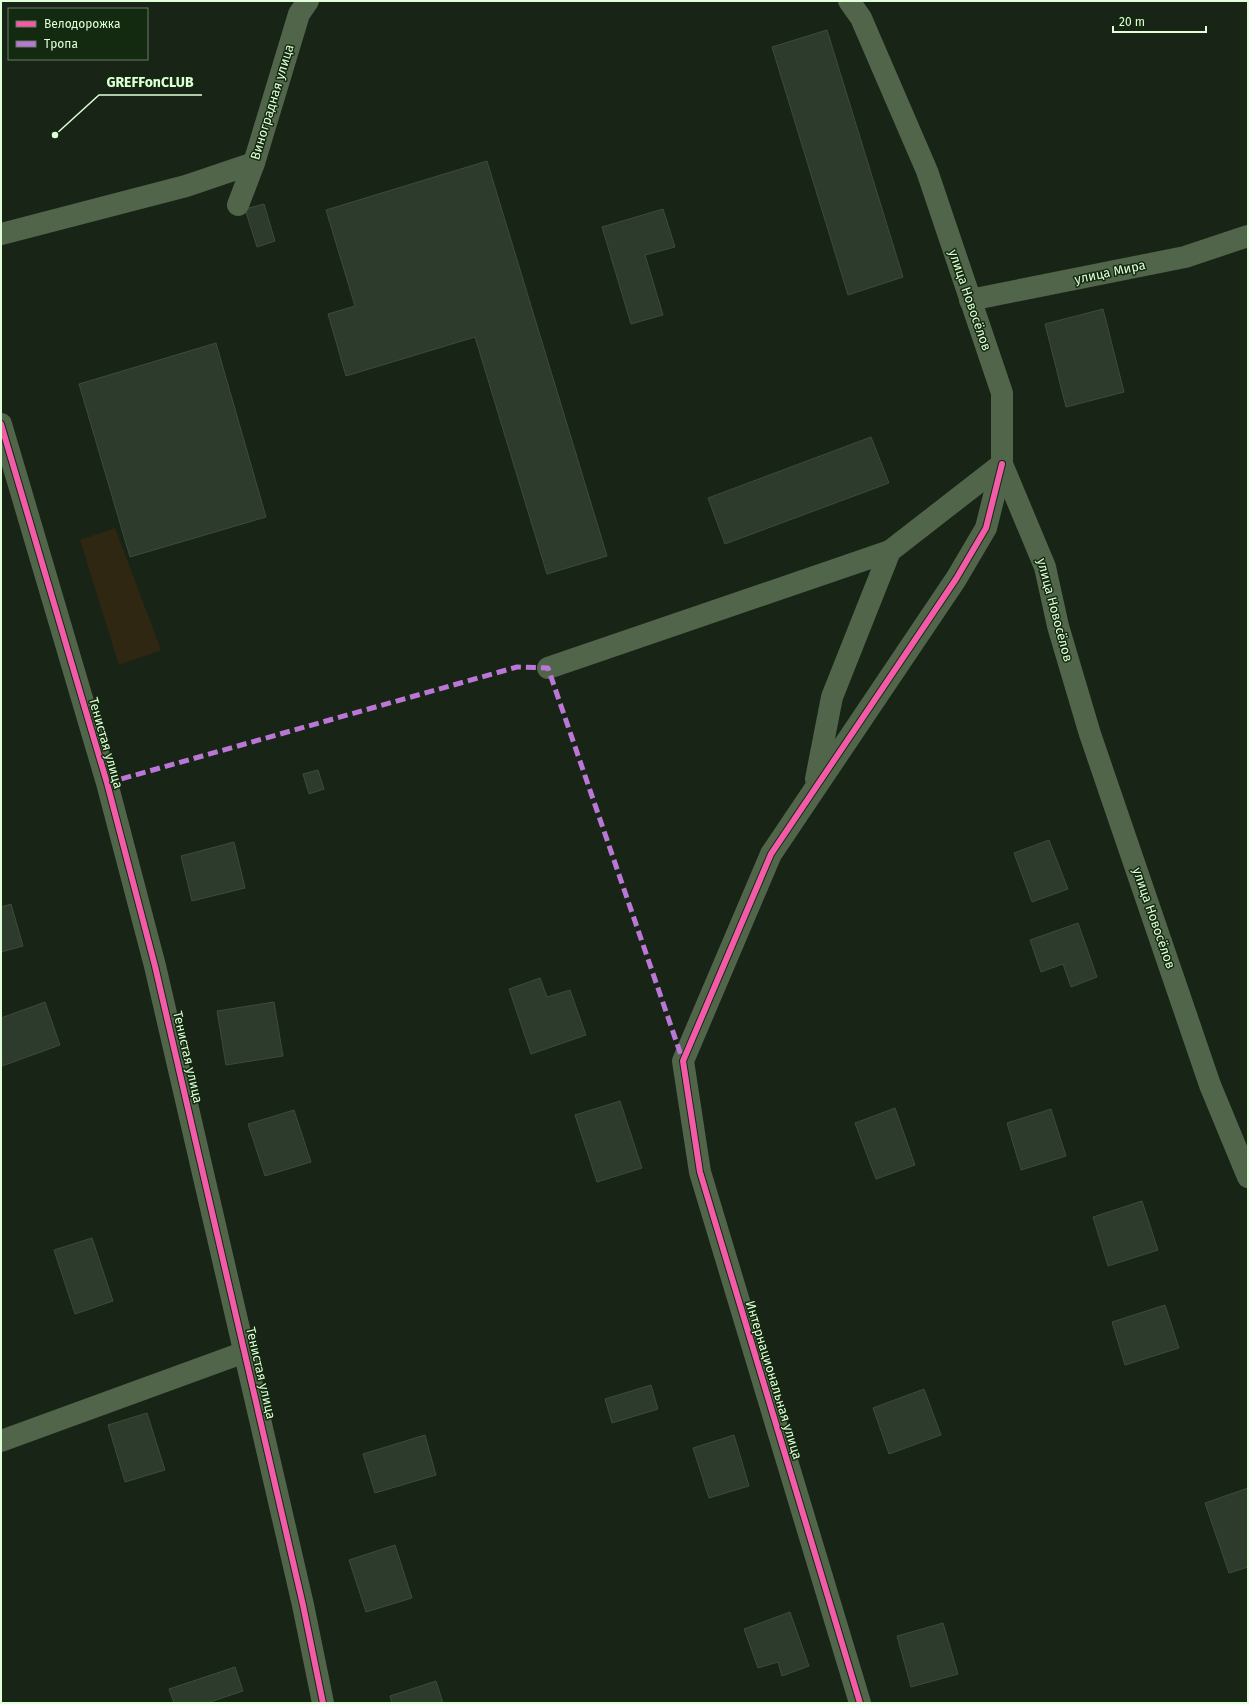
<svg xmlns="http://www.w3.org/2000/svg" width="1249" height="1704" font-family="'Fira Sans',sans-serif">
  <style>
    .green { fill: #302713 }
    .building { fill: #2c3b2b; stroke: #3b4d38 }
    .lines { fill: none; stroke-linecap: round; stroke-linejoin: round }
    .street { stroke: #51654a; stroke-width: 22 }
    .quiet { stroke: #ba77d6; stroke-width: 5; stroke-dasharray: 10 5; stroke-linecap: butt }
    .cycleway-casing { stroke: #132a10; stroke-width: 8 }
    .cycleway { stroke: #f35aa7; stroke-width: 6 }
    .labels { text-anchor: middle; dominant-baseline: central; stroke-width: 3; stroke-linejoin: round; paint-order: stroke }
    .street-label { font-size: 13px; fill: #e0ffd8; stroke: #132a10 }
    .leader { fill: none; stroke: #e0ffd8; stroke-width: 1.5 }
    .callout-dot { fill: #e0ffd8; stroke: #132a10; stroke-width: 1.5 }
    .callout-label { font-size: 14px; text-anchor: middle; font-weight: bold; fill: #e0ffd8; stroke: #132a10; stroke-width: 3; stroke-linejoin: round; paint-order: stroke }
  </style>
  <rect width="100%" height="100%" fill="#182416"/>
  <path class="green" d="M115 528 161 650 119 665 80 540Z"/>
  <g class="building">
    <path d="M827 30 903 277 848 295 772 47Z"/>
    <path d="M487 161 607 556 547 574 475 337 346 376 328 314 355 306 326 210Z"/>
    <path d="M264 204 275 241 257 247 245 209Z"/>
    <path d="M663 209 675 247 645 255 663 315 631 324 602 227Z"/>
    <path d="M1103 309 1124 392 1066 407 1045 324Z"/>
    <path d="M216 343 266 517 130 557 79 384Z"/>
    <path d="M871 437 889 483 725 544 708 498Z"/>
    <path d="M318 770 324 789 309 794 303 774Z"/>
    <path d="M1049 840 1068 889 1032 902 1014 853Z"/>
    <path d="M234 842 245 888 192 901 181 856Z"/>
    <path d="M11 904 23 946 1 952V907Z"/>
    <path d="M1078 923 1097 977 1071 987 1063 964 1041 972 1030 940Z"/>
    <path d="M540 978 547 997 570 990 586 1035 531 1054 509 989Z"/>
    <path d="M45 1002 60 1045 2 1066 1 1018Z"/>
    <path d="M274 1002 283 1056 226 1065 217 1011Z"/>
    <path d="M620 1101 642 1168 597 1182 575 1115Z"/>
    <path d="M895 1108 915 1165 876 1179 855 1123Z"/>
    <path d="M1051 1109 1066 1156 1021 1170 1007 1123Z"/>
    <path d="M294 1110 311 1162 265 1176 248 1124Z"/>
    <path d="M1142 1201 1158 1250 1108 1266 1093 1217Z"/>
    <path d="M92 1238 113 1301 75 1314 54 1250Z"/>
    <path d="M1165 1305 1179 1348 1125 1365 1112 1322Z"/>
    <path d="M651 1385 658 1409 612 1423 605 1399Z"/>
    <path d="M924 1389 941 1435 889 1454 873 1408Z"/>
    <path d="M147 1413 165 1470 125 1482 108 1425Z"/>
    <path d="M425 1435 436 1475 375 1493 363 1454Z"/>
    <path d="M734 1435 749 1486 709 1498 693 1448Z"/>
    <path d="M1248 1488V1567L1229 1573 1205 1503Z"/>
    <path d="M395 1545 412 1598 366 1612 349 1560Z"/>
    <path d="M790 1612 809 1666 782 1676 778 1662 758 1668 744 1629Z"/>
    <path d="M943 1623 958 1674 911 1687 897 1636Z"/>
    <path d="M235 1667 243 1691 207 1703H174L169 1689Z"/>
    <path d="M436 1681 443 1703H392L390 1696Z"/>
  </g>
  <g class="lines">
    <g class="street">
      <path d="M849 1 861 18 927 171 1002 393V464L1045 567 1058 626 1090 734 1210 1085 1248 1177"/>
      <path d="M238 205 254 163 299 14 308 1"/>
      <path d="M1 234 186 186 254 163"/>
      <path d="M970 300 1185 257 1248 236"/>
      <path d="M1 424 107 783 155 966 303 1605 323 1703"/>
      <path d="M548 668 890 551"/>
      <path d="M816 779 832 697 890 551 1002 464"/>
      <path d="M1 1441 245 1352"/>
      <path d="M860 1703 700 1172 683 1061 771 854 956 579 986 528 1002 464"/>
    </g>
    <path class="quiet" d="M107 783 517 667 548 668 683 1061"/>
    <defs>
      <g id="cycleway">
        <path d="M1 424 107 783 155 966 303 1605 323 1703"/>
        <path d="M860 1703 700 1172 683 1061 771 854 956 579 986 528 1002 464"/>
      </g>
    </defs>
    <use href="#cycleway" class="cycleway-casing"/>
    <use href="#cycleway" class="cycleway"/>
  </g>
  <g class="labels">
    <g class="street-label">
      <text transform="translate(272 102) rotate(-73)">Виноградная улица</text>
      <text transform="translate(1110 272) rotate(-12)">улица Мира</text>
      <text transform="translate(970 300) rotate(71)">улица Новосёлов</text>
      <text transform="translate(1055 610) rotate(75)">улица Новосёлов</text>
      <text transform="translate(106 743) rotate(74)">Тенистая улица</text>
      <text transform="translate(1154 918) rotate(71)">улица Новосёлов</text>
      <text transform="translate(188 1057) rotate(77)">Тенистая улица</text>
      <text transform="translate(261 1373) rotate(77)">Тенистая улица</text>
      <text transform="translate(774 1380) rotate(73)">Интернациональная улица</text>
    </g>
  </g>
  <path class="leader" d="M55 135L99 95H202"/>
  <circle class="callout-dot" cx="55" cy="135" r="4"/>
  <g class="callout-label">
    <text x="150" y="87">GREFFonCLUB</text>
  </g>
  <rect width="1249" height="1704" fill="none" stroke="#e0ffd8" stroke-width="4"/>
  <rect x="8" y="8" width="140" height="52" fill="#132a10" stroke="#657f60"/>
  <rect x="16" y="21" width="20" height="6" fill="#f35aa7" stroke="#657f60"/>
  <text x="44" y="28" font-size="12" fill="#e0ffd8">Велодорожка</text>
  <rect x="16" y="41" width="20" height="6" fill="#ba77d6" stroke="#657f60"/>
  <text x="44" y="48" font-size="12" fill="#e0ffd8">Тропа</text>
  <path d="M1113 26v6h93v-6" fill="none" stroke="#e0ffd8" stroke-width="2"/>
  <text x="1119" y="26" font-size="12" fill="#e0ffd8" stroke="#132a10" stroke-width="3" paint-order="stroke">20 m</text>
</svg>
